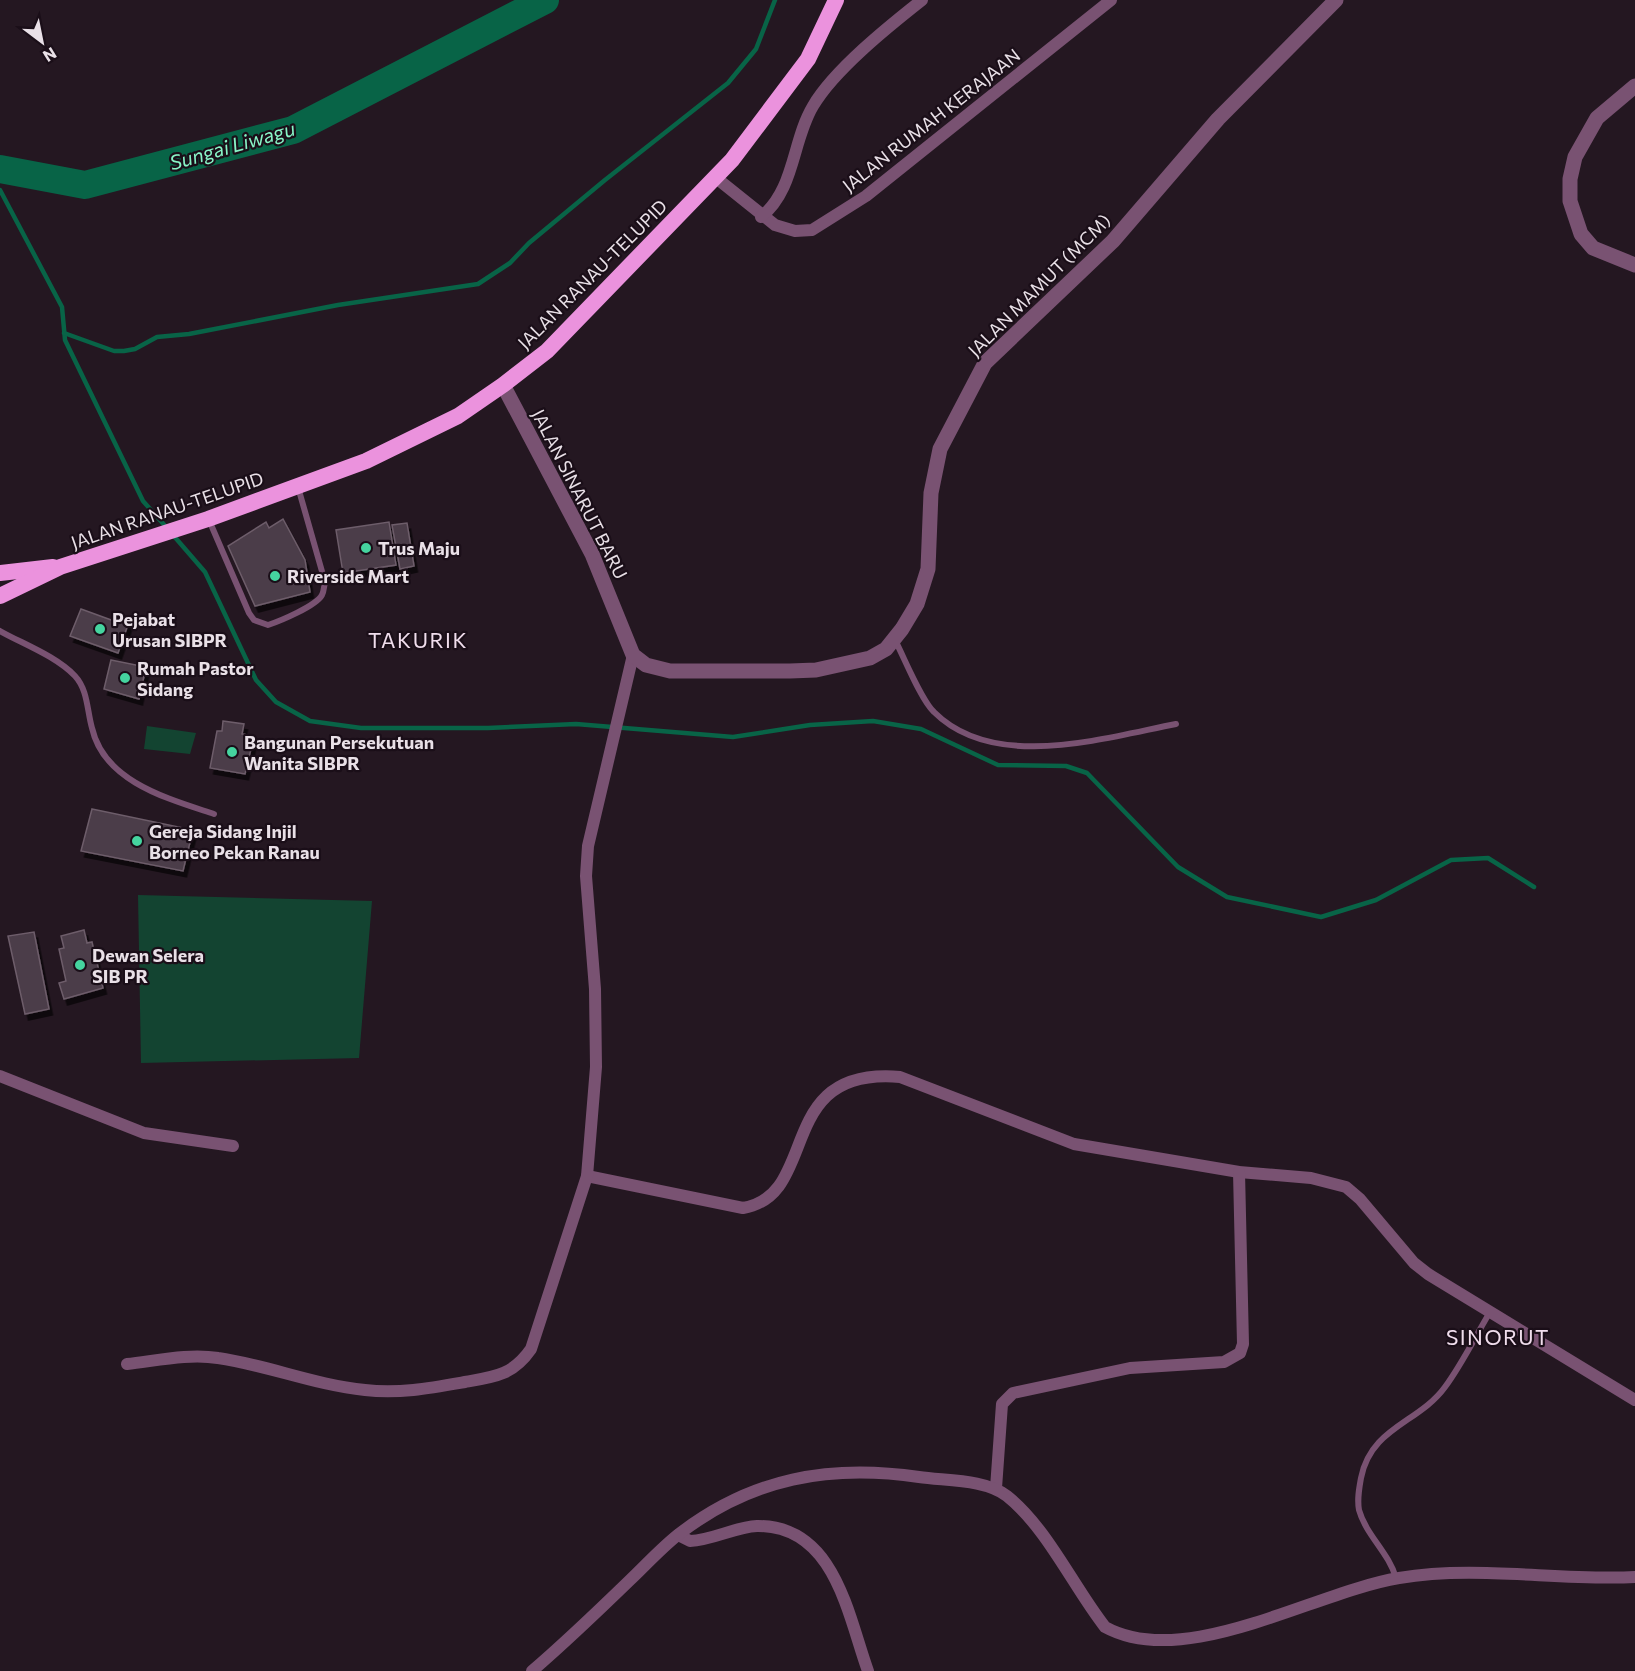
<svg xmlns="http://www.w3.org/2000/svg" width="1635" height="1671" font-family="Commissioner,sans-serif">
  <style>
    .green { fill: #134431 }
    .lines { fill: none; stroke-linecap: round; stroke-linejoin: round }
    .stream { stroke: #086447; stroke-width: 4.5 }
    .river { stroke: #086447; stroke-width: 28 }
    .building { fill: #4b3c48; stroke: #6d5d6a; stroke-width: 1.5; filter: url(#shadow) }
    .service { stroke: #795272; stroke-width: 6 }
    .minor { stroke: #795272; stroke-width: 12 }
    .tertiary { stroke: #795272; stroke-width: 15 }
    .trunk { stroke: #eb92dd; stroke-width: 16 }
    .poi-dot { fill: #45d49f; stroke: #1a0e18; stroke-width: 2 }
    .labels { text-anchor: middle; dominant-baseline: central; stroke-width: 4.5; stroke-linejoin: round; paint-order: stroke }
    .street-label { font-size: 18px; fill: #e9e0e7; stroke: #1a0e18 }
    .poi-label { font-size: 18px; font-weight: bold; fill: #e9e0e7; stroke: #1a0e18; text-anchor: start }
    .water-label { font-size: 20px; font-style: italic; fill: #88f5c7; stroke: #1a0e18 }
    .quarter-label { font-size: 21px; letter-spacing: 1.5px; fill: #f0ddec; stroke: #1a0e18 }
  </style>
  <defs>
    <filter id="shadow"><feDropShadow dx="3.5" dy="6" stdDeviation="0" flood-color="#0009"/></filter>
  </defs>
  <rect width="100%" height="100%" fill="#241721"/>
  <g class="green">
    <path d="M147 726 196 733 190 754 144 749Z"/>
    <path d="M138 895 372 901 359 1058 141 1063Z"/>
  </g>
  <g class="lines">
    <g class="stream">
      <path d="M0 190 62 307 65 340 143 501 167 528"/>
      <path d="M64 333 114 351H124L135 349 157 337 189 334 338 305 478 284 510 263 529 243 605 180 728 83 756 49 775 0"/>
      <path d="M173 535 205 572 256 680 276 702 310 721 361 728H488L576 724 733 737 810 725 873 721 921 729 998 765 1066 766 1087 773 1178 867 1227 897 1321 917 1376 900 1451 860 1488 858 1534 887"/>
    </g>
    <path class="river" d="M0 169 85 185 293 130 545 0"/>
  </g>
  <g class="building">
    <path d="M283 519 305 560 310 592 255 606 228 546 266 522 269 528Z"/>
    <path d="M389 522 396 565 343 573 336 530Z"/>
    <path d="M407 523 414 566 400 569 392 525Z"/>
    <path d="M81 609 114 621 117 615 130 619 118 653 70 636Z"/>
    <path d="M111 660 146 667 139 699 104 689Z"/>
    <path d="M223 721 244 724 242 734 254 736 245 774 210 768 217 731H222Z"/>
    <path d="M92 809 193 830 183 871 81 851Z"/>
    <path d="M84 930 87 943 92 942 103 988 64 999 59 983 66 981 59 949 64 948 61 936Z"/>
    <path d="M34 932 49 1009 25 1014 8 936Z"/>
  </g>
  <g class="lines">
    <g class="service">
      <path d="M209 520 249 613 254 620 268 625C280 621 316 606 322 595 324 591 324 586 325 582L298 487"/>
      <path d="M0 631C23 644 56 656 75 676 88 690 87 711 92 728 104 782 169 799 214 814"/>
      <path d="M895 640C904 657 921 700 934 712 994 772 1104 738 1176 724"/>
      <path d="M1396 1578C1389 1553 1366 1535 1359 1510 1357 1499 1359 1489 1361 1478 1371 1427 1419 1423 1445 1387 1462 1364 1475 1337 1490 1312"/>
    </g>
    <g class="minor">
      <path d="M715 177 775 225 795 231 812 230 866 196 1111 0"/>
      <path d="M761 217C795 190 792 141 813 106 834 70 889 26 922 0"/>
      <path d="M0 1076 144 1133 233 1146"/>
      <path d="M587 1176 743 1208C821 1195 773 1066 900 1077L1074 1144 1239 1172 1311 1178 1346 1187 1360 1199 1414 1263 1428 1274 1635 1400"/>
      <path d="M127 1364C155 1361 189 1353 218 1358 267 1365 315 1385 365 1390 399 1394 431 1388 465 1382 495 1377 513 1375 531 1349L587 1176 596 1067 595 989 586 876 588 846 633 655"/>
      <path d="M996 1488 1002 1404 1013 1393 1130 1368 1224 1362 1240 1353 1243 1344 1239 1172"/>
      <path d="M678 1535 690 1541C713 1540 735 1527 757 1526 835 1525 848 1616 868 1671"/>
      <path d="M532 1671C566 1642 597 1612 629 1581 645 1566 661 1548 679 1534 752 1478 829 1464 919 1477 946 1481 985 1479 1007 1496 1047 1528 1073 1586 1105 1627 1185 1671 1314 1592 1399 1578 1477 1565 1557 1581 1635 1577"/>
    </g>
    <g class="tertiary">
      <path d="M1635 86 1597 118 1575 157 1570 179V201L1581 234 1593 248 1635 265"/>
      <path d="M503 385 592 554 633 655 646 665 670 671H790L816 670 870 658 886 649 902 629 917 604 928 569 931 493 940 449 985 363 1113 241 1218 119 1336 0"/>
    </g>
    <g class="trunk">
      <path d="M0 573 53 567"/>
      <path d="M0 596 60 567 208 519 366 461 458 416 503 385 547 351 732 160 808 59 836 0"/>
    </g>
  </g>
  <g class="poi-dot">
    <circle cx="366" cy="548" r="6"/>
    <circle cx="275" cy="576" r="6"/>
    <circle cx="100" cy="629" r="6"/>
    <circle cx="125" cy="678" r="6"/>
    <circle cx="232" cy="752" r="6"/>
    <circle cx="137" cy="841" r="6"/>
    <circle cx="80" cy="965" r="6"/>
  </g>
  <g class="labels">
    <g class="street-label">
      <text transform="translate(931 120) rotate(-38)">JALAN RUMAH KERAJAAN</text>
      <text transform="translate(592 274) rotate(-45)">JALAN RANAU-TELUPID</text>
      <text transform="translate(1039 285) rotate(-45)">JALAN MAMUT (MCM)</text>
      <text transform="translate(580 494) rotate(63)">JALAN SINARUT BARU</text>
      <text transform="translate(167 510) rotate(-19)">JALAN RANAU-TELUPID</text>
    </g>
    <g class="poi-label">
      <text x="378" y="548">Trus Maju</text>
      <text x="287" y="576">Riverside Mart</text>
      <text x="112" y="619">Pejabat<tspan x="112" dy="21">Urusan SIBPR</tspan></text>
      <text x="137" y="668">Rumah Pastor<tspan x="137" dy="21">Sidang</tspan></text>
      <text x="244" y="742">Bangunan Persekutuan<tspan x="244" dy="21">Wanita SIBPR</tspan></text>
      <text x="149" y="831">Gereja Sidang Injil<tspan x="149" dy="21">Borneo Pekan Ranau</tspan></text>
      <text x="92" y="955">Dewan Selera<tspan x="92" dy="21">SIB PR</tspan></text>
    </g>
    <g class="water-label">
      <text transform="translate(232 145) rotate(-16)">Sungai Liwagu</text>
    </g>
    <g class="quarter-label">
      <text x="418" y="639">TAKURIK</text>
      <text x="1498" y="1336">SINORUT</text>
    </g>
  </g>
  <g transform="translate(42 42) rotate(148)" stroke="#1a0e18" stroke-width="4.5" paint-order="stroke">
  <path d="M0-4.5L10 22L0 15L-10 22Z" fill="#e9e0e7"/>
  <text y="-9" font-size="16" font-weight="bold" text-anchor="middle" fill="#e9e0e7">N</text>
  </g>
</svg>
